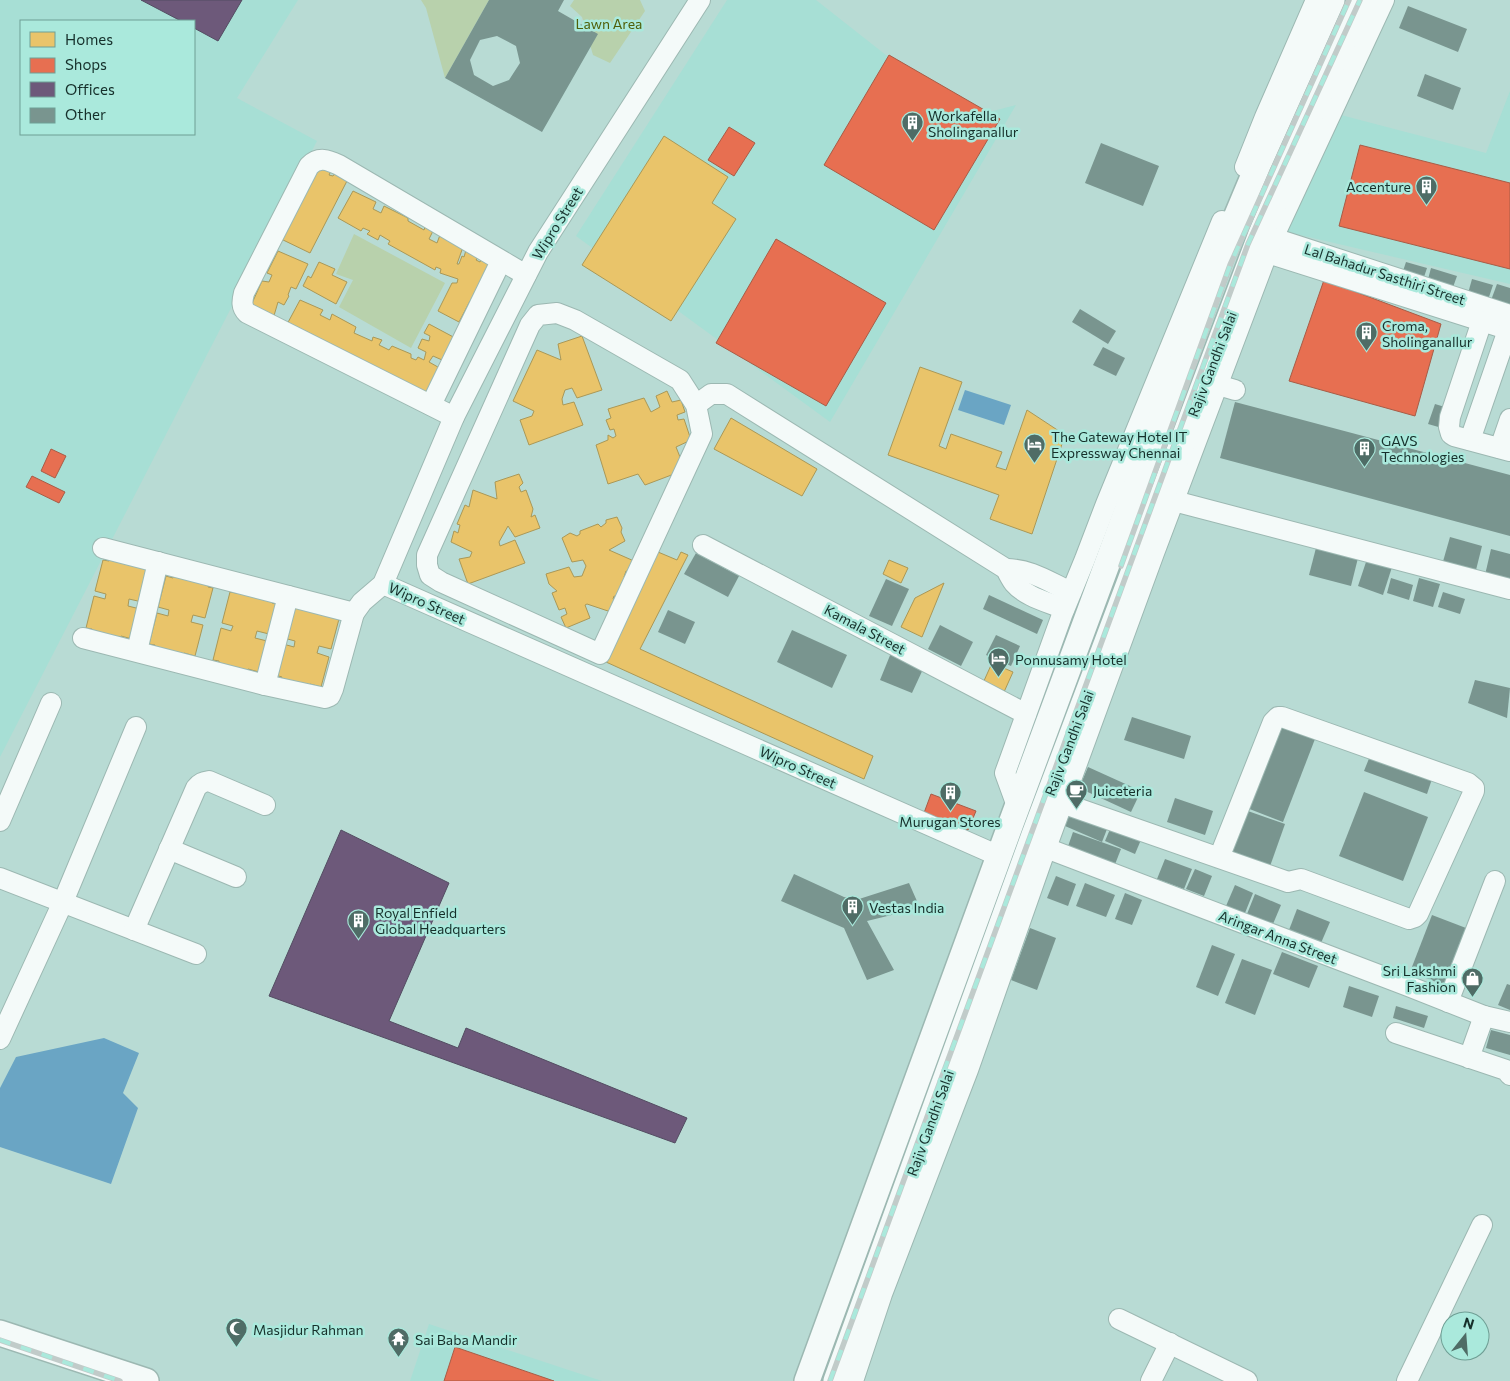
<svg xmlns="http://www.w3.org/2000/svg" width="1510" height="1381" font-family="Commissioner,sans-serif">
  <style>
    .built { fill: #a7dfd5; fill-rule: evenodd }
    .green { fill: #b8d1ac }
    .water { fill: #6aa5c4 }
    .homes { fill: #e9c46a; stroke: #aa9857 }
    .shops { fill: #e76f51; stroke: #a85c46 }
    .offices { fill: #6d597a; stroke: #534d62 }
    .building { fill: #79958f; fill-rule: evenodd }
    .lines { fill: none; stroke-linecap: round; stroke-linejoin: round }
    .minor-casing { stroke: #9cb8b2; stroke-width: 22 }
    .major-casing { stroke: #9cb8b2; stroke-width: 28 }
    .minor { stroke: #f4faf9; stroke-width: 20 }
    .major { stroke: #f4faf9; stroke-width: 25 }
    .rail-casing { stroke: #c1cbc9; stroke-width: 5.5 }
    .rail { stroke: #aae9dc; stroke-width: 4; stroke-dasharray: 11; stroke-linecap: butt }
    .labels { text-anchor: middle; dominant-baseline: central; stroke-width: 5; stroke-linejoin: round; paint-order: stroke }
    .park-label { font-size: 14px; fill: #4f5f09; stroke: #aae9dc }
    .poi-label { font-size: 14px; fill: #16302b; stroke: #aae9dc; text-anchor: start }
    .street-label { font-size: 14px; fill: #16302b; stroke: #aae9dc }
  </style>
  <rect width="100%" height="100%" fill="#b8dbd4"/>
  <g class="built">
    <path d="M0 0H298L237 98 317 141 0 757ZM21 21H194V134H21Z"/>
    <path d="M727 0H816L966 118 1016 105 830 422 576 236Z"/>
    <path d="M1510 91V284L1287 232 1341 115 1486 153Z"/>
    <path d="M429 1324 602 1381H410Z"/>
  </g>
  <g class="green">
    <path d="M421 0H489L445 78 426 8Z"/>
    <path d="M574 0H640L645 11 610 63 593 55 582 17 570 6Z"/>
    <path d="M354 234 445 283 411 348 339 307 353 280 336 274Z"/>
  </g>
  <g class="water">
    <path d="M965 390 1011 405 1004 425 958 410Z"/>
    <path d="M104 1038 139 1053 123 1093 138 1108 111 1184 0 1147V1088L16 1057Z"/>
  </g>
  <g class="homes">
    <path d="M664 136 728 177 712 203 736 219 671 321 582 265Z"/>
    <path d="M318 164 331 171 329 175 333 176 335 173 348 179 310 253 279 238Z"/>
    <path d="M353 191 376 202 373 209 381 213 384 206 408 218V221L424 230 425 227 433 231 429 239 437 243 440 235 463 247 457 264H459L462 256 464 257 466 250 478 257 476 260 480 262 481 259 495 266 476 306 470 301 459 322 438 311 452 283H457L458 279 440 273 441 269 436 267 435 270 388 244 390 241 380 235 378 240 367 234 370 231 363 228 361 231 338 218Z"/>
    <path d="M278 251 308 264 296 289 291 287 288 295 289 296 284 305 278 302 273 319 249 310 262 281 269 282 272 275 267 273Z"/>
    <path d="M319 262 335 269 332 275 347 282 336 304 303 286 308 276 311 278Z"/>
    <path d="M300 300 323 310 320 315 330 320 332 314 356 327 354 333 372 341 373 337 382 340 379 345 389 350 392 346 411 354V358L416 360 418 357 424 360 426 352 418 348 422 339 429 341 430 336 424 333 429 324 459 340 449 363 433 356 429 362 445 371 425 396 285 328Z"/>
    <path d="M582 336 602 390 577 398 572 388 565 390 562 399 563 405 574 402 583 425 529 445 520 420 532 416 534 411 513 401 537 350 561 360 558 344Z"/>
    <path d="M920 367 962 382 939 446 946 449 951 434 1002 452 996 467 1006 470 1027 410 1065 435 1032 534 990 519 999 495 888 455Z"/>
    <path d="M667 391 672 402 681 400 685 412 677 415 678 420 684 419 691 440 676 447 682 462V471L645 485 638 474 608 484 596 445 608 440V435L613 438 616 436 614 429 610 430 606 420 611 418 608 409 644 398 651 412 660 407 656 396Z"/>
    <path d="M731 418 817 469 802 496 714 449Z"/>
    <path d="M519 474 523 483 519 487 521 492 526 490 533 509 531 517 535 515 540 528 515 537 508 526 499 542 500 546 515 540 525 563 468 584 459 559 470 557 472 552 451 542 454 531 458 533 460 525 457 524 465 505 469 507 473 490 497 499 495 482Z"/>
    <path d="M617 517 622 528 621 532 625 541 609 550 634 561 630 572 626 571 624 577 627 579 619 598 614 596 613 599 617 602 611 612 587 604 585 605 590 618 566 628 561 617 567 614 565 608 559 610 552 593 557 591 549 584 546 574 569 567 574 577 582 576 586 566 583 560 572 562 562 538 570 533 577 536 580 534V531L598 524 601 527 606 523V520Z"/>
    <path d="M658 552 677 560 681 552 688 555 640 649 873 756 864 779 606 662Z"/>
    <path d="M110 557 146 566 145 570 149 572 142 602 129 599 128 606 140 609 132 639 121 636 120 639 92 632V629L86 628 94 596 105 599 106 594 95 591 103 560 109 561Z"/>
    <path d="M889 560 908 568 901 583 883 574Z"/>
    <path d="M174 573 209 583 208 587 213 588 205 618 193 615 191 622 203 625 195 656 184 653 183 656 155 648V645L149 644 157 613 168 616 169 610 158 607 166 576 173 578Z"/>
    <path d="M944 583 922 637 901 627 915 598Z"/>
    <path d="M238 589 273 598 272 603 276 604 269 634 257 631 255 638 267 641 259 672 248 669 247 671 219 664V661L213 660 221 628 231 631 233 626 222 623 230 592 236 593Z"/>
    <path d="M292 607 339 619 331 649 319 646 317 653 329 657 321 687 310 684 309 687 281 679 282 677 275 675 283 644 294 647 295 641 284 638Z"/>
    <path d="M992 663 1013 672 1004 692 983 683Z"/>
  </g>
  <g class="shops">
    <path d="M889 55 1000 119 934 230 824 165Z"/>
    <path d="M729 127 755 143 734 176 708 160Z"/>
    <path d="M1360 145 1510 183V269L1339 226Z"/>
    <path d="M776 239 886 303 826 406 716 343Z"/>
    <path d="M1324 280 1441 324 1415 416 1289 381Z"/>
    <path d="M51 449 66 456 55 478 41 471Z"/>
    <path d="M32 476 65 492 59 503 26 487Z"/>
    <path d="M931 794 976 811 968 830 924 813Z"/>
    <path d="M455 1347 554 1381H444Z"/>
  </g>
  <g class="offices">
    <path d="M141 0H242L218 41 194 28V21H181Z"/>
    <path d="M341 830 449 883 389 1021 458 1048 466 1028 687 1118 675 1143 269 996Z"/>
  </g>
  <g class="building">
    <path d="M489 0H564L558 11 598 34 542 132 445 78ZM497 36 516 46 520 63 509 80 493 86 474 75 470 60 480 40Z"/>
    <path d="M1408 6 1467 29 1458 52 1399 28Z"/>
    <path d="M1425 74 1461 88 1453 110 1417 96Z"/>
    <path d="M1101 143 1159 166 1143 206 1085 183Z"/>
    <path d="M1406 262 1427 268 1423 280 1402 274Z"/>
    <path d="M1431 268 1457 276 1452 290 1427 283Z"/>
    <path d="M1472 279 1493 285 1487 303 1467 297Z"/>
    <path d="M1497 284 1510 288V309L1490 303Z"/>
    <path d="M1080 309 1116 331 1108 344 1072 322Z"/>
    <path d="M1103 347 1125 358 1116 376 1093 365Z"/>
    <path d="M1235 402 1510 475V536L1220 458Z"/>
    <path d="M1435 404 1448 408 1442 428 1428 424Z"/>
    <path d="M1450 537 1482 546 1475 574 1442 565Z"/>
    <path d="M1317 544 1359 554 1351 586 1309 575Z"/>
    <path d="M1491 549 1510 554V583L1485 575Z"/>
    <path d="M696 553 739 576 728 597 684 574Z"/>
    <path d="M1368 556 1393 564 1383 595 1358 586Z"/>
    <path d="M1391 578 1413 585 1409 600 1387 593Z"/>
    <path d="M1419 578 1440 584 1433 607 1413 601Z"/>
    <path d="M886 579 909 589 892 626 869 616Z"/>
    <path d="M1443 592 1465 599 1460 614 1438 607Z"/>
    <path d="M989 595 1043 620 1037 634 983 609Z"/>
    <path d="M668 610 695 622 685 644 658 632Z"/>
    <path d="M940 625 973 642 961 666 928 649Z"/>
    <path d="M792 630 847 655 832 688 777 662Z"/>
    <path d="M996 635 1020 646 1011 666 986 655Z"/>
    <path d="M891 653 924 667 912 693 880 680Z"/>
    <path d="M1475 680 1510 688 1507 718 1468 703Z"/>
    <path d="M1132 717 1191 736 1184 759 1124 740Z"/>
    <path d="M1279 726 1315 739 1283 822 1247 808Z"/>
    <path d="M1370 756 1432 779 1427 794 1364 771Z"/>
    <path d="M1088 767 1141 791 1131 812 1079 788Z"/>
    <path d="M1364 792 1428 817 1403 881 1339 856Z"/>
    <path d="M1175 798 1213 811 1205 835 1167 822Z"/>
    <path d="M1072 808 1109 824 1102 842 1065 826Z"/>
    <path d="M1245 810 1285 824 1269 869 1229 855Z"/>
    <path d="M1113 822 1143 835 1135 854 1105 841Z"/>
    <path d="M1073 832 1121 849 1112 872 1065 855Z"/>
    <path d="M1165 859 1192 869 1184 889 1157 879Z"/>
    <path d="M1195 869 1212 876 1204 896 1186 889Z"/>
    <path d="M794 874 844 897 856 900 909 883 920 908 867 921 894 970 867 980 844 928 781 901Z"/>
    <path d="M1056 876 1076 884 1068 906 1047 898Z"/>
    <path d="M1085 883 1115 895 1106 917 1076 906Z"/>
    <path d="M1235 885 1253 893 1245 913 1226 906Z"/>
    <path d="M1125 893 1142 900 1132 925 1115 919Z"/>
    <path d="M1255 894 1281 905 1273 924 1247 914Z"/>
    <path d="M1297 909 1330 922 1321 943 1289 930Z"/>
    <path d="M1432 915 1466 928 1444 985 1410 972Z"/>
    <path d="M1030 928 1056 938 1037 990 1011 980Z"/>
    <path d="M1212 945 1235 954 1218 996 1196 987Z"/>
    <path d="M1282 952 1318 966 1309 988 1273 974Z"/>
    <path d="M1242 959 1272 970 1255 1015 1225 1003Z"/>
    <path d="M1507 984 1510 985V1010L1498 1005Z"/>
    <path d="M1349 986 1379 996 1372 1017 1343 1007Z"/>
    <path d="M1396 1006 1428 1016 1424 1028 1393 1018Z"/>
    <path d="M1491 1030 1510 1035V1055L1486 1048Z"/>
  </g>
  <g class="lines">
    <defs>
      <g id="minor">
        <path d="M1245 167 1265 117 1316 0"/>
        <path d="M1261 234 1510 315"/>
        <path d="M1268 253 1510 330"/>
        <path d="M1482 321 1450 417 1449 427 1451 434 1454 436 1510 451"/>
        <path d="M1218 385 1235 390"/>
        <path d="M431 405 501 261"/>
        <path d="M696 405 702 434 600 654 441 582 430 575 427 565V555L530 325 538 315 557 313 575 320 680 380 696 405 711 394H727L1006 569C1008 573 1011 579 1014 583 1026 597 1048 602 1064 609"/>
        <path d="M454 417 247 313C241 307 242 301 244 293L309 166C319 156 328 160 339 165L526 275"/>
        <path d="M1470 440 1508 330"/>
        <path d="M1500 448 1510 419"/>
        <path d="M1174 501 1510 589"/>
        <path d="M703 545 1026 714"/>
        <path d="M1006 569C1031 569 1049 582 1071 592"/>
        <path d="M383 584 999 856"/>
        <path d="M354 613 362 602 383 584 454 417 538 252 700 0"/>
        <path d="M83 638 265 685 325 698 330 696 333 689 354 613 103 548"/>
        <path d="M137 651 158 562"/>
        <path d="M265 685 288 596"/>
        <path d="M1062 803 1288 882 1301 879 1409 919 1415 917 1418 914 1474 791V788L1468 783 1282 717H1278L1273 722 1219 858"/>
        <path d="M1017 806 1005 773 1062 615 1085 559 1106 504 1222 221"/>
        <path d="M0 821 51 703"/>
        <path d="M1046 848 1408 986 1484 1016 1510 1022"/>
        <path d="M169 849 236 877"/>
        <path d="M0 878 196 954"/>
        <path d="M134 930 196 788C200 783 203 782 209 781L265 805"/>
        <path d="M1448 1002 1495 881"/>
        <path d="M1396 1033 1506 1070 1510 1075"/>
        <path d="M0 1039 63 902 136 727"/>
        <path d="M1469 1058 1484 1016"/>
        <path d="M1119 1319 1247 1381"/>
        <path d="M853 1381 882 1294 968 1070 1046 848 1154 553 1273 238 1384 0"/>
        <path d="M1151 1381 1170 1343"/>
        <path d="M1407 1381 1482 1225"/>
      </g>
      <g id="major">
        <path d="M0 1333 146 1381"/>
        <path d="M807 1381 1010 826 1232 227 1258 165 1332 0"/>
        <path d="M836 1381 1034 835 1261 234 1330 69 1363 0"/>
      </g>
    </defs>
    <use href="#minor" class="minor-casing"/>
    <use href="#major" class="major-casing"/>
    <use href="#minor" class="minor"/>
    <use href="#major" class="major"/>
    <defs>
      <g id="rail">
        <path d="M1121 566 1230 265 1349 0"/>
        <path d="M0 1340 120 1381"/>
        <path d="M830 1381 1248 244 1360 0"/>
      </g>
    </defs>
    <use href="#rail" class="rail-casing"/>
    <use href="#rail" class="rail"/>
  </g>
  <defs>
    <symbol id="building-pin" viewBox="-11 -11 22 30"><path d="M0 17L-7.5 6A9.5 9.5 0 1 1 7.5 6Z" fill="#4f6c66" stroke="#aae9dc"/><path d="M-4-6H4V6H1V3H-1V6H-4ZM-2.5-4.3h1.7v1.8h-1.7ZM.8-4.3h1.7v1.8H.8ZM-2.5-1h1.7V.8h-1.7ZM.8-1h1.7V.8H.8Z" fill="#fff"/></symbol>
    <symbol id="hotel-pin" viewBox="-11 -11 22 30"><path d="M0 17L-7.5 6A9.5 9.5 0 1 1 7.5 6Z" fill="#4f6c66" stroke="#aae9dc"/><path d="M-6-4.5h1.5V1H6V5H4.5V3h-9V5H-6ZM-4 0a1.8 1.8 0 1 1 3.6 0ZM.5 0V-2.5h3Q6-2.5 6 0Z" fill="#fff"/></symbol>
    <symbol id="cafe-pin" viewBox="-11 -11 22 30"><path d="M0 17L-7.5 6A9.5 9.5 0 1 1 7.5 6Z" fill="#4f6c66" stroke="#aae9dc"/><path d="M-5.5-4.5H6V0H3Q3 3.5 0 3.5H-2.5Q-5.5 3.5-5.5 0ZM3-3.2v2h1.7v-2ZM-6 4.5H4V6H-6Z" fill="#fff"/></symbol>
    <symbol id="shop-pin" viewBox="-11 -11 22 30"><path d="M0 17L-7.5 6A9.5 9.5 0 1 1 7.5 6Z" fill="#4f6c66" stroke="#aae9dc"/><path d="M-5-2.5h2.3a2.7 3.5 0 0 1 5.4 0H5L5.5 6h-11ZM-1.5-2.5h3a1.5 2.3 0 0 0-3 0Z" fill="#fff"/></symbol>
    <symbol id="mosque-pin" viewBox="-11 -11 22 30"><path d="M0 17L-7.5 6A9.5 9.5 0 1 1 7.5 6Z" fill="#4f6c66" stroke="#aae9dc"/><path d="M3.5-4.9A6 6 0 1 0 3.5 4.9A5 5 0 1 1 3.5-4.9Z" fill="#fff"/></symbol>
    <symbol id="temple-pin" viewBox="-11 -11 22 30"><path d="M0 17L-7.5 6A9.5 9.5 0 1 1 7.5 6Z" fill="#4f6c66" stroke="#aae9dc"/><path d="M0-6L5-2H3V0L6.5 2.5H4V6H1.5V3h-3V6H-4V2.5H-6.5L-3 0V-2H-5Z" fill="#fff"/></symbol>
  </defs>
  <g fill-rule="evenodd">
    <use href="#building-pin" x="900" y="110" width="25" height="34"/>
    <use href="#building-pin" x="1414" y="174" width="25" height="34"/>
    <use href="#building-pin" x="1354" y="320" width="25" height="34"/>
    <use href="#hotel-pin" x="1022" y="432" width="25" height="34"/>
    <use href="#building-pin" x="1352" y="436" width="25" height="34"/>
    <use href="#hotel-pin" x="986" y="646" width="25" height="34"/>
    <use href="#cafe-pin" x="1064" y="778" width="25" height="34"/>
    <use href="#building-pin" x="938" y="780" width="25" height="34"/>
    <use href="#building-pin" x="840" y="894" width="25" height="34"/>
    <use href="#building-pin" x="346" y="908" width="25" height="34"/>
    <use href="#shop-pin" x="1460" y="966" width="25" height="34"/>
    <use href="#mosque-pin" x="224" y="1316" width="25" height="34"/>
    <use href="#temple-pin" x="386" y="1326" width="25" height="34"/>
  </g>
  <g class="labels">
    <g class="park-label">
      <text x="609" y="23">Lawn Area</text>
    </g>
    <g class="poi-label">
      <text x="928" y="115">Workafella<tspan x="928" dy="16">Sholinganallur</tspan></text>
      <text x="1411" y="186" text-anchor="end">Accenture</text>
      <text x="1382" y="325">Croma,<tspan x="1382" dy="16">Sholinganallur</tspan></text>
      <text x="1051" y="436">The Gateway Hotel IT<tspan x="1051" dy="16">Expressway Chennai</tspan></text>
      <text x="1381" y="440">GAVS<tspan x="1381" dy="16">Technologies</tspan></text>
      <text x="1015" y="659">Ponnusamy Hotel</text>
      <text x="1093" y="790">Juiceteria</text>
      <text x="950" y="821" text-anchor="middle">Murugan Stores</text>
      <text x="869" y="907">Vestas India</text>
      <text x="375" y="912">Royal Enfield<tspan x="375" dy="16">Global Headquarters</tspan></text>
      <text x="1456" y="970" text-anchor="end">Sri Lakshmi<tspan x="1456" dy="16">Fashion</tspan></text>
      <text x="253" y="1329">Masjidur Rahman</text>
      <text x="415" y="1339">Sai Baba Mandir</text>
    </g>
    <g class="street-label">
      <text transform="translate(557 223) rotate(-58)">Wipro Street</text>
      <text transform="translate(1385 274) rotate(18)">Lal Bahadur Sasthiri Street</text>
      <text transform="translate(1212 364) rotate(-69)">Rajiv Gandhi Salai</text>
      <text transform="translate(427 603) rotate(24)">Wipro Street</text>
      <text transform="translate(865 629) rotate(28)">Kamala Street</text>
      <text transform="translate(1069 743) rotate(-69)">Rajiv Gandhi Salai</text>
      <text transform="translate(798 767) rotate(24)">Wipro Street</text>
      <text transform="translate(1278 937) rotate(21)">Aringar Anna Street</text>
      <text transform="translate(930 1123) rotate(-70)">Rajiv Gandhi Salai</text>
    </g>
  </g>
  <rect x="20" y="20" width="175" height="115" fill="#aae9dc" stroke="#6f9f95"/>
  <rect x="30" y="32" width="25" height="15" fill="#e9c46a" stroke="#6f9f95"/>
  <text x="65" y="45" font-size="15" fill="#16302b">Homes</text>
  <rect x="30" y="58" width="25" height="15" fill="#e76f51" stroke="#6f9f95"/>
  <text x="65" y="70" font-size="15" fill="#16302b">Shops</text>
  <rect x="30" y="82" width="25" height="15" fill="#6d597a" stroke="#6f9f95"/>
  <text x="65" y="95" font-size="15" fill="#16302b">Offices</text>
  <rect x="30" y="108" width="25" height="15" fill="#79958f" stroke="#6f9f95"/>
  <text x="65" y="120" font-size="15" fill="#16302b">Other</text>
  <g transform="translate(1465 1336) rotate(17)"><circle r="24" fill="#aae9dc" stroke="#6f9f95"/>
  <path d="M0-4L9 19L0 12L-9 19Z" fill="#4f6c66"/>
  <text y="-8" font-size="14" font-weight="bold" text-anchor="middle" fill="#16302b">N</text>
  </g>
</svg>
